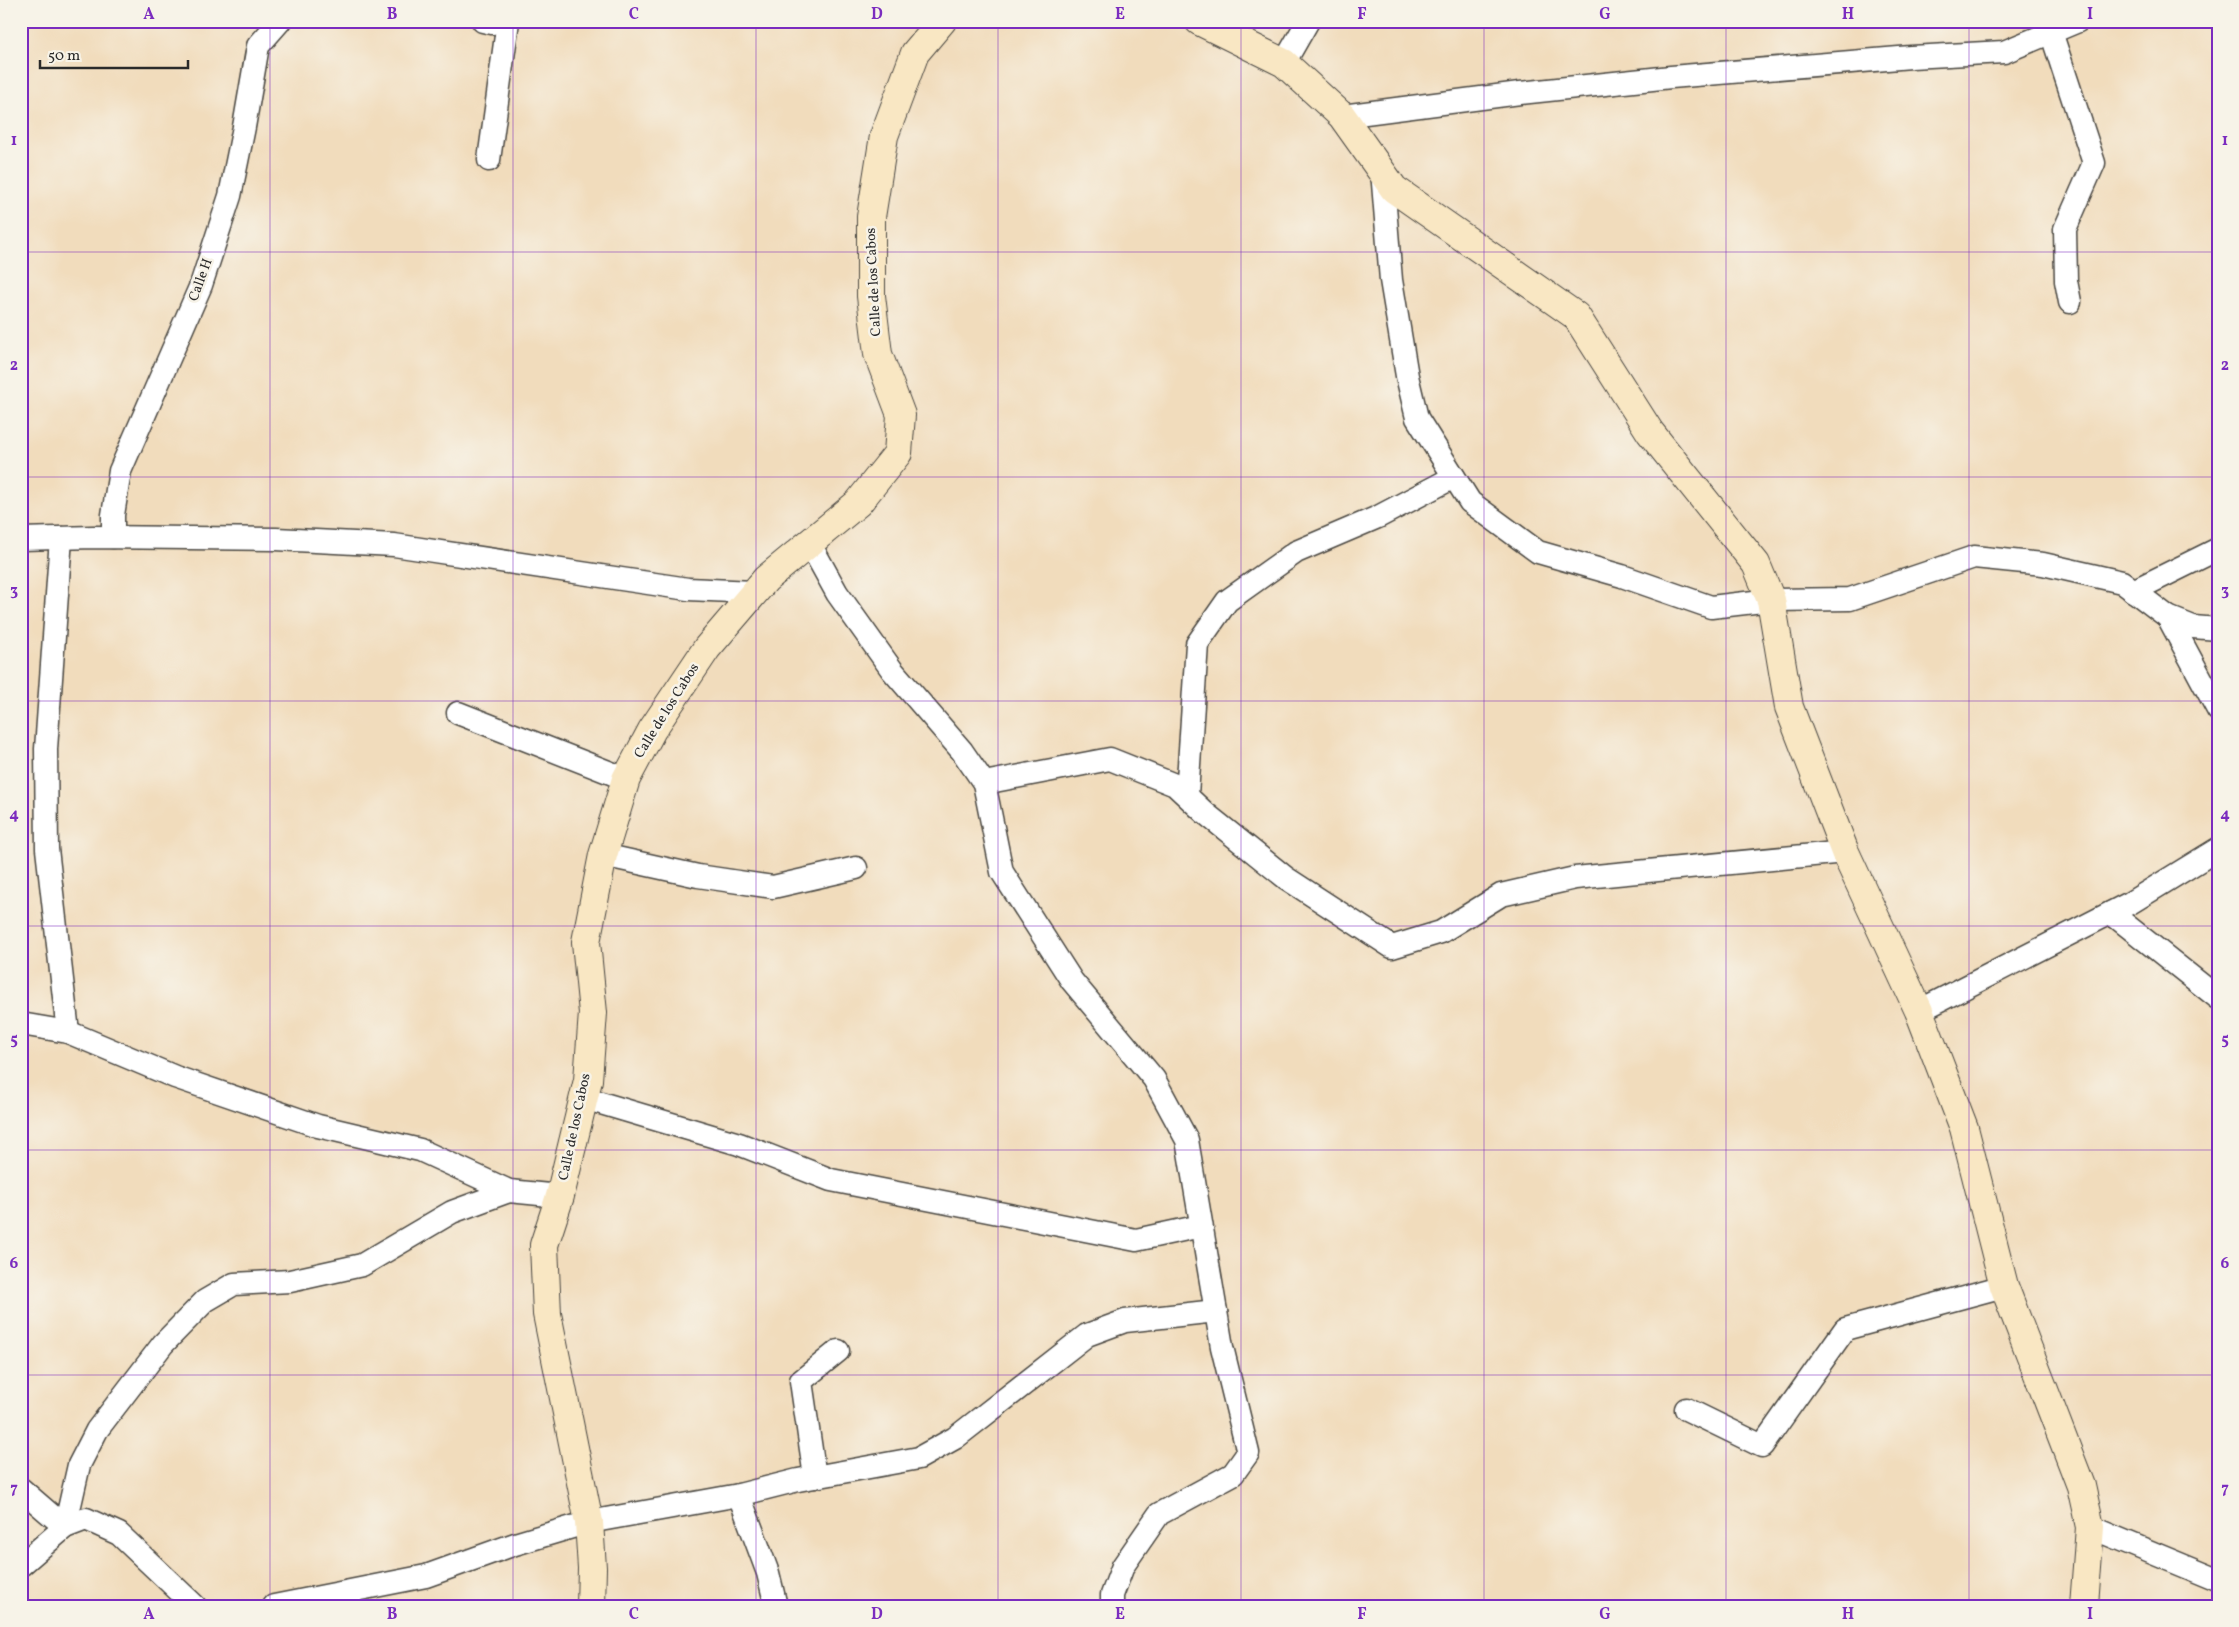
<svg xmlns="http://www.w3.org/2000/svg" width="2239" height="1627" font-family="Vollkorn,serif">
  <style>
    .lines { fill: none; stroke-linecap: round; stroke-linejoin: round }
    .street-casing { stroke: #494641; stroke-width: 25 }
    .secondary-casing { stroke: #494641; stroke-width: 30 }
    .street { stroke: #fff; stroke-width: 22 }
    .secondary { stroke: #f9e7c3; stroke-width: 28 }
    .grid { fill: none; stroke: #7b2cbf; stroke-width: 1; stroke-opacity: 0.55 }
    .labels { text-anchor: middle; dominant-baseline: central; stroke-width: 5; stroke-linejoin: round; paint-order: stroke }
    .street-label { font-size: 14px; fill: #2b2b2b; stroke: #f7f3e8 }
    .neatline { fill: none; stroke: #7b2cbf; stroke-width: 2 }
    .grid-label { font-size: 16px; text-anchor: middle; font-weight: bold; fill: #7b2cbf }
  </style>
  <rect width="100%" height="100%" fill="#f7f3e8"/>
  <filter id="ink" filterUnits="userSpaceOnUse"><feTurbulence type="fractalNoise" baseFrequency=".02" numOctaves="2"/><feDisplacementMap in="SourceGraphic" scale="10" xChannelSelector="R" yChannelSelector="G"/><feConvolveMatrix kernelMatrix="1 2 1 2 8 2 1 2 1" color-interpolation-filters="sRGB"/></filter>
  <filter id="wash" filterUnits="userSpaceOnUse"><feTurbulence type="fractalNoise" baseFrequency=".0096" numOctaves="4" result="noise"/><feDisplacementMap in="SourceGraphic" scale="20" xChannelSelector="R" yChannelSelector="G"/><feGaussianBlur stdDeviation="1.12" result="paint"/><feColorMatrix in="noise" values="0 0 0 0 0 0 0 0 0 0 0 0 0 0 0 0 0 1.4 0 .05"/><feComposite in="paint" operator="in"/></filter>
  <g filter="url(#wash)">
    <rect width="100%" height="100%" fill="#f1dcbc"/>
  </g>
  <g filter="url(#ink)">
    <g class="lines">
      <defs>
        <g id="street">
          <path d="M483 21 492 23 500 21"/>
          <path d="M2051 32 2094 163 2065 229 2066 281 2070 302"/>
          <path d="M1284 63 1308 21"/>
          <path d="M1342 116 1520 93 1671 77 1911 57 2004 52 2078 21"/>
          <path d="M489 160 508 21"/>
          <path d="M1382 171 1391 280 1407 376 1417 418 1470 502 1538 552 1622 576 1711 607 1771 600 1850 599 1974 557 2043 564 2122 582 2168 617 2193 627 2218 629"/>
          <path d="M113 537V515L120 471 201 285 230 196 244 127 258 46 280 21"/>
          <path d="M61 538 46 749 47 849 68 1032"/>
          <path d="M21 539 93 537 276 539 394 545 688 589 754 592"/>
          <path d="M810 544 837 593 892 670 962 751 984 783 1002 872 1072 981 1154 1079 1187 1140 1222 1347 1248 1453 1233 1474 1159 1514 1123 1566 1112 1595V1606"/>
          <path d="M2133 591 2218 549"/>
          <path d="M2168 617 2218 710"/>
          <path d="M458 713 626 779"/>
          <path d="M984 783 1110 759 1175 785 1205 813 1286 878 1392 947 1441 932 1501 895 1575 878 1845 852"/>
          <path d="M1187 795 1197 644 1227 601 1296 552 1378 517 1454 477"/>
          <path d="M603 855 698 876 773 887 856 868"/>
          <path d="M2111 913 2218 998"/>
          <path d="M1919 1011 2130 903 2218 849"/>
          <path d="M21 1024 68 1032 175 1077 318 1126 420 1150 509 1191 560 1196"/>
          <path d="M584 1098 739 1144 831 1180 1136 1240 1201 1226"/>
          <path d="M1686 1409 1762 1446 1845 1329 2004 1286"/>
          <path d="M815 1477 801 1381 838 1351"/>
          <path d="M21 1489 65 1527 79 1465 97 1430 163 1344 205 1301 234 1284 290 1281 362 1265 452 1212 509 1191"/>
          <path d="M739 1495 768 1573 776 1606"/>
          <path d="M2090 1527 2218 1580"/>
          <path d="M21 1565 65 1527 86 1519 119 1534 195 1606"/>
          <path d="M274 1606 426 1576 515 1544 589 1522 739 1495 798 1480 919 1458 955 1438 1087 1335 1125 1321 1216 1311"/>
        </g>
        <g id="secondary">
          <path d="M1199 21 1284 63 1342 116 1394 189 1576 316 1650 432 1756 564 1771 600 1789 707 1845 852 1919 1011 1964 1128 2004 1286 2081 1486 2090 1527 2084 1606"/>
          <path d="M591 1606 592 1568 589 1522 547 1314 544 1245 560 1196 588 1080 593 1013 586 942 603 855 626 779 652 730 707 648 766 579 858 503 898 453 901 415 878 354 871 296V217L884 136 915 53 942 21"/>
        </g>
      </defs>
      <use href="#street" class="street-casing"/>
      <use href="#secondary" class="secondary-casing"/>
      <use href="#street" class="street"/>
      <use href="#secondary" class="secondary"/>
    </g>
  </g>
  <path class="grid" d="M270 21V1606M513 21V1606M756 21V1606M998 21V1606M1241 21V1606M1484 21V1606M1726 21V1606M1969 21V1606M21 252H2218M21 477H2218M21 701H2218M21 926H2218M21 1150H2218M21 1375H2218"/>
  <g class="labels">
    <g class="street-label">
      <text transform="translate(201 280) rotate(-70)">Calle H</text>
      <text transform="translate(874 282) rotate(-93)">Calle de los Cabos</text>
      <text transform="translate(667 711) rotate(-58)">Calle de los Cabos</text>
      <text transform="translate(575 1127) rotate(-78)">Calle de los Cabos</text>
    </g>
  </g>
  <rect width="2239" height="1627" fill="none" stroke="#f7f3e8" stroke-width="55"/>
  <path d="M40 60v8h148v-8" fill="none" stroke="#2b2b2b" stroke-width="2.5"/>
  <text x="48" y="60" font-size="15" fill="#2b2b2b" stroke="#f7f3e8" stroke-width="4" paint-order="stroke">50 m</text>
  <rect x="28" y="28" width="2184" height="1572" class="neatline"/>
  <g class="grid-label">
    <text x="149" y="19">A</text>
    <text x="392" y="19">B</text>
    <text x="634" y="19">C</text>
    <text x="877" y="19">D</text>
    <text x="1120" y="19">E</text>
    <text x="1362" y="19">F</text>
    <text x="1605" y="19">G</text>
    <text x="1848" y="19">H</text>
    <text x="2090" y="19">I</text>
    <text x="14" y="145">1</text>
    <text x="2225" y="145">1</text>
    <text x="14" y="370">2</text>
    <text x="2225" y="370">2</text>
    <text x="14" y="595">3</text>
    <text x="2225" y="595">3</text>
    <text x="14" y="819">4</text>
    <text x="2225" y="819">4</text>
    <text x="14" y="1044">5</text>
    <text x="2225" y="1044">5</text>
    <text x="14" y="1268">6</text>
    <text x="2225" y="1268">6</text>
    <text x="14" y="1493">7</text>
    <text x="2225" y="1493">7</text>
    <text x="149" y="1619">A</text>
    <text x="392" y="1619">B</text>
    <text x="634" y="1619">C</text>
    <text x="877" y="1619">D</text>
    <text x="1120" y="1619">E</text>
    <text x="1362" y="1619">F</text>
    <text x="1605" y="1619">G</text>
    <text x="1848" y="1619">H</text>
    <text x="2090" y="1619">I</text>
  </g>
</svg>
